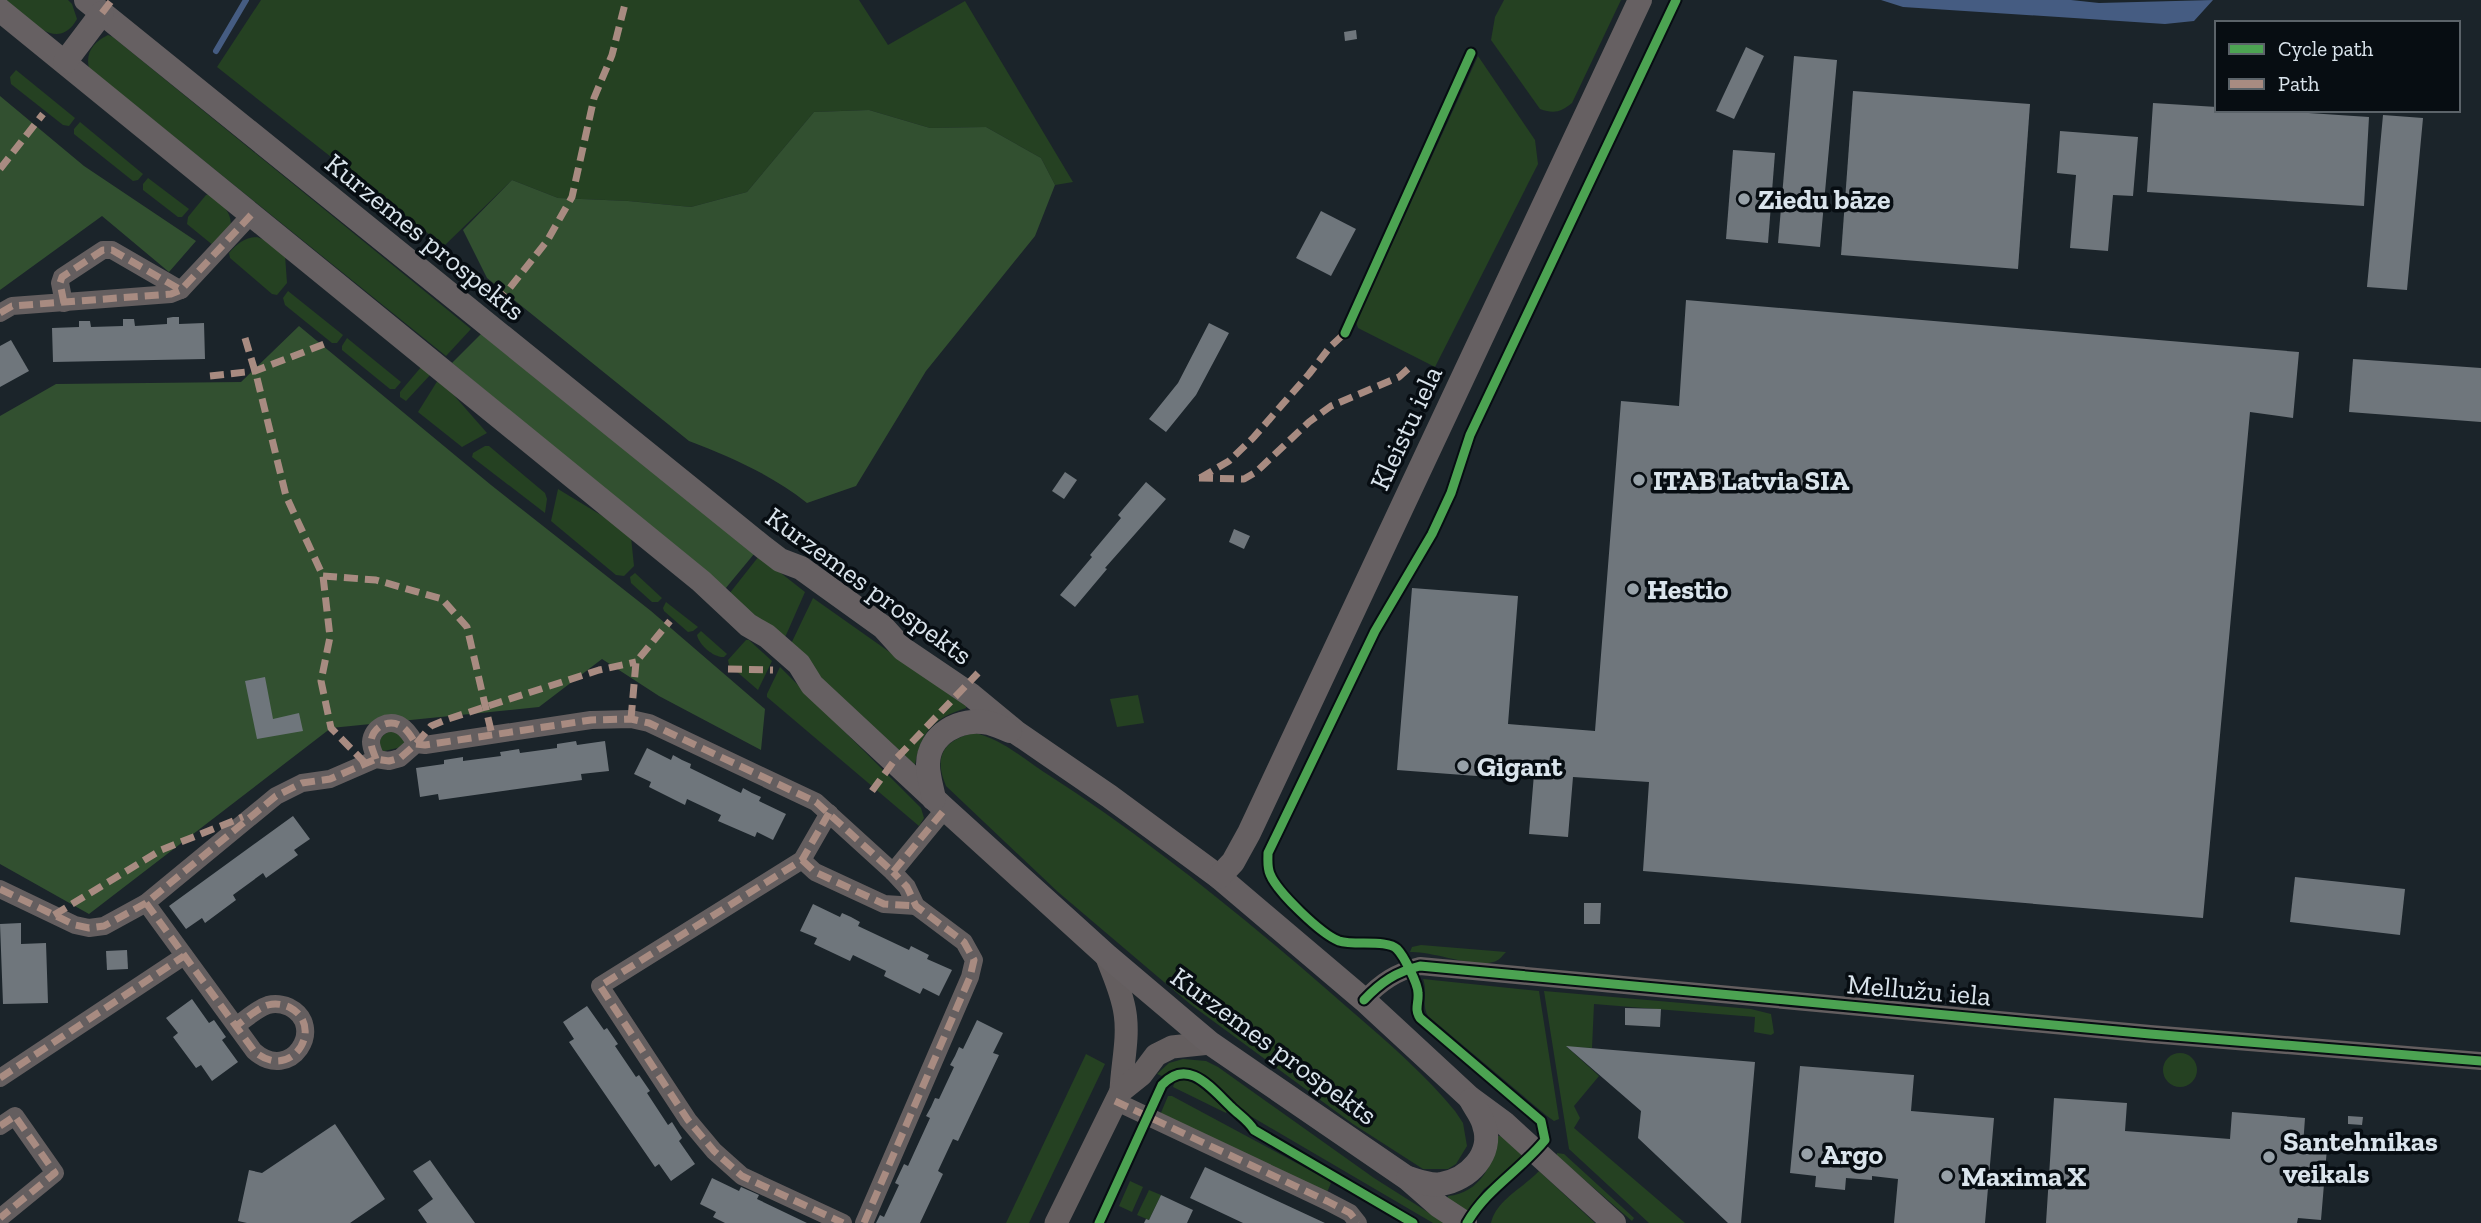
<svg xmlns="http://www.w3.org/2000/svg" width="2481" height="1223" font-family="'Zilla Slab',serif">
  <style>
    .green { fill: #254122 }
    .forest { fill: #325030 }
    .water { fill: #455c82 }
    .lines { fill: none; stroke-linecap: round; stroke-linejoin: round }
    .stream { stroke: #455c82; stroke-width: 6 }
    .building { fill: #6f767c }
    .minor { stroke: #645e5f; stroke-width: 18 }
    .tertiary { stroke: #645e5f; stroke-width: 23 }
    .secondary { stroke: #666062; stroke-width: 24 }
    .quiet { stroke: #a88b81; stroke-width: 7; stroke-dasharray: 14 7; stroke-linecap: butt }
    .cycleway-casing { stroke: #070d12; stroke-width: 13 }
    .cycleway { stroke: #4ca352; stroke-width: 9 }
    .poi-dot { fill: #97a1a8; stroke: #070d12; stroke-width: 2.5 }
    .labels { text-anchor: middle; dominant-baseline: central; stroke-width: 7; stroke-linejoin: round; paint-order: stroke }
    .poi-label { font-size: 28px; font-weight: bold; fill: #dae4ec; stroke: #070d12; text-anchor: start }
    .street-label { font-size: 28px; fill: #dae4ec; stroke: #070d12 }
  </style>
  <rect width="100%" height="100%" fill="#1b242a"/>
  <g class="green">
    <path d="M6 0H68L72 4 77 19C57 55 26 17 6 0Z"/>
    <path d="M261 0H859L888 45 965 1 1073 182 1055 185 1041 158 986 127 930 128 869 110 814 112 747 192 691 207 628 201 558 198 512 180 444 246 217 67Z"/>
    <path d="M1504 0H1621L1572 103C1561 112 1554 114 1540 109L1491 40 1495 17Z"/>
    <path d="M108 35 113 37 471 329 446 356 89 68C85 52 94 42 108 35Z"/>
    <path d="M1478 56 1535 140 1538 164 1435 367 1358 328 1356 322Z"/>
    <path d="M16 70 75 118 69 126 63 125 11 84 10 77Z"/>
    <path d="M80 122 143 174 138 180 133 181 74 134V129Z"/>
    <path d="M148 178 189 209 182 217H178L143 190V184Z"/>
    <path d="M210 194C221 204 231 210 231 225L214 246 187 224 188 217 206 195Z"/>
    <path d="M257 237 268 241 285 255 287 283 277 295 272 294 230 258 229 253C238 243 244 238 257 237Z"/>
    <path d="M288 291 343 335 337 343H332L285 305 283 298Z"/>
    <path d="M347 338 401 382 395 389H390L342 350V346Z"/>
    <path d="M422 366 431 374 406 401 400 397V392Z"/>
    <path d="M438 380 451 392 487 433 462 447 418 412Z"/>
    <path d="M485 446H489L545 493 547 499 545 513 472 457 473 453Z"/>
    <path d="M558 489 614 523 631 537 634 566 624 576 616 575 551 521Z"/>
    <path d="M759 556 805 592 783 642 729 594Z"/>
    <path d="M635 573 662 598 658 602H652L631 583 630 577Z"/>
    <path d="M813 598 966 706V708C934 718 921 731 915 765L789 648Z"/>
    <path d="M666 602 698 627 693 631 688 632 664 611 663 608Z"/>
    <path d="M701 631 727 654 724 657C714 658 699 645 697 635Z"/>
    <path d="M746 640H749L772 661 758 690 729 665 728 660Z"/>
    <path d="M780 667 921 808 924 818 919 826 767 697V694Z"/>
    <path d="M1138 695 1144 723 1117 727 1110 699Z"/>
    <path d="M392 730 404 737 406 746 380 752C379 738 380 736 392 730Z"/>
    <path d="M974 733C1001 738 1025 760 1047 774 1148 839 1242 916 1332 994 1374 1031 1420 1068 1455 1111L1463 1123 1467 1146 1456 1164 1448 1169H1423L1353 1124 1190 1004 1151 971 1058 892 946 786C933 756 944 740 974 733Z"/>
    <path d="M1421 945 1506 952C1502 956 1499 961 1493 962 1474 968 1433 951 1410 952L1412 947Z"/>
    <path d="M1423 979 1539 991 1559 1119 1554 1121 1547 1116 1428 1016C1421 1005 1428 992 1423 979Z"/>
    <path d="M1544 991 1751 1009 1771 1014 1774 1033 1771 1035 1754 1032 1755 1017 1594 1004 1592 1048 1567 1047 1599 1076 1574 1106 1580 1118 1574 1128 1685 1223H1649L1569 1149Z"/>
    <circle cx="2180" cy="1070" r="17"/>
    <path d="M1086 1054 1105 1064 1029 1223H1006Z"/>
    <path d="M1183 1059 1206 1061 1218 1067 1374 1178 1445 1223H1433L1247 1114C1241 1109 1234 1105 1229 1100 1206 1076 1197 1060 1162 1076L1157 1074 1169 1063Z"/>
    <path d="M1183 1078 1193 1080 1227 1111 1226 1113 1173 1087 1175 1081Z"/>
    <path d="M1168 1096H1172L1328 1180 1331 1183 1326 1195 1160 1115Z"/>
    <path d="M1498 1136H1502L1523 1156 1510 1171 1484 1189 1468 1211 1448 1200V1196C1480 1193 1494 1164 1498 1136Z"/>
    <path d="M1557 1153 1564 1154 1634 1218 1632 1221 1557 1156Z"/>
    <path d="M1539 1171 1595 1223H1491C1496 1200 1523 1188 1539 1171Z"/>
    <path d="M1130 1181 1143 1187 1132 1212 1119 1206Z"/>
    <path d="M1149 1190 1161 1195 1149 1220 1137 1215Z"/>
  </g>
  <g class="forest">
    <path d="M0 96 84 166 196 241 169 272 102 216 0 290Z"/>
    <path d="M869 110 930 128 986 127 1041 158 1055 185 1035 236 926 371 856 486 807 503C772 475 731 457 689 441L487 278 463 230 512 180 558 198 628 201 691 207 747 192 814 112Z"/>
    <path d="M299 326 491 485 651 611 765 709 761 750 659 696 602 659 539 707 331 728 89 914 0 864V416L56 384 241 382Z"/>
    <path d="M481 334 754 554 725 589 452 363Z"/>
  </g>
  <path class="water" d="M1881 0H2071L2099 3 2213 0 2194 21 2165 24 1903 7Z"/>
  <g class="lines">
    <path class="stream" d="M216 51 246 0"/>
  </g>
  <g class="building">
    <path d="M1356 30 1357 39 1345 41 1344 32Z"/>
    <path d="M1746 47 1764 56 1734 119 1716 111Z"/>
    <path d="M1794 56 1837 60 1820 247 1778 243Z"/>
    <path d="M1853 91 2030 104 2018 269 1841 255Z"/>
    <path d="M2153 103 2217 107V110H2263L2369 117 2364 206 2147 192Z"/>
    <path d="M2383 115 2423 118 2407 290 2367 287Z"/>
    <path d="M2060 131 2138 137 2133 196 2113 195 2108 251 2070 248 2076 175 2057 173Z"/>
    <path d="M1733 150 1775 153 1768 243 1726 239Z"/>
    <path d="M1321 211 1356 229 1331 276 1296 258Z"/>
    <path d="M1686 300 2299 352 2293 418 2250 412 2203 918 1643 871 1649 782 1573 777 1568 837 1529 834 1534 774 1504 771 1503 778 1397 770 1412 588 1518 596 1508 724 1595 731 1621 401 1679 406Z"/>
    <path d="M173 317H179V324L204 323 205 359 53 362 52 328 79 327V321H90L91 327 123 326V319H134L135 326 167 324V318Z"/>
    <path d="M1209 323 1229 333 1196 395 1166 432 1149 419 1178 383Z"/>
    <path d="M11 340 29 371 0 387V346Z"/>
    <path d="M2353 359 2481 368V422L2349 412Z"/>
    <path d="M1065 472 1077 480 1064 499 1052 491Z"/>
    <path d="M1146 482 1166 499 1105 568 1107 569 1075 607 1060 595 1092 557 1090 555 1121 518 1118 515Z"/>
    <path d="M1234 529 1250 536 1244 549 1229 542Z"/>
    <path d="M265 677 273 719 299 713 303 731 257 739 245 681Z"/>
    <path d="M576 741 577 745 605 741 609 771 581 774 582 780 439 800 438 794 420 797 416 768 444 764V760L463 757V761L501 756 500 752 519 749 520 753 557 748V744Z"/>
    <path d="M647 748 671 760 673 755 682 760 691 764 690 768 741 793 743 788 752 793 761 797 759 801 786 814 773 840 757 832 755 837 718 821 721 815 687 799 685 805 649 787 651 782 634 774Z"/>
    <path d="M293 816 310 839 294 850 298 855 266 878 263 873 233 895 236 900 205 923 202 918 186 929 169 906Z"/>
    <path d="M2295 877 2405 889 2400 935 2290 922Z"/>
    <path d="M1584 903H1601L1600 924H1584Z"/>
    <path d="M813 904 840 917 842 913 851 917 860 922 858 926 909 950 911 946 929 955 927 959 952 970 939 996 923 988 920 994 884 976 886 971 853 955 850 961 814 944 817 938 800 931Z"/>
    <path d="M21 923V944L46 943 48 1003 3 1004 0 924Z"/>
    <path d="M127 950 128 969 107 970 106 951Z"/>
    <path d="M192 999 209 1023 214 1020 226 1037 222 1040 238 1062 212 1081 201 1065 196 1068 173 1037 178 1033 166 1018Z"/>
    <path d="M587 1006 604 1030 607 1028 618 1044 615 1046 636 1077 639 1075 650 1091 647 1093 668 1125 672 1122 682 1138 679 1141 695 1164 671 1181 659 1164 655 1167 569 1042 574 1039 563 1022Z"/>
    <path d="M1625 1008 1661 1009 1660 1027 1625 1025Z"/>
    <path d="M977 1020 1003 1033 993 1053 999 1055 958 1141 953 1139 938 1171 943 1174 920 1223H876L880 1215 884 1217 899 1185 895 1183 904 1164 908 1166 930 1118 926 1116 931 1107 935 1098 939 1099 954 1067 950 1065 955 1056 959 1047 963 1049Z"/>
    <path d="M1566 1046 1755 1062 1741 1223H1728L1638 1138 1641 1111Z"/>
    <path d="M1800 1066 1914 1075 1911 1111 1994 1118 1985 1223H1894L1898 1179 1872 1176V1180L1846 1178 1845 1190 1815 1187 1816 1176 1790 1173Z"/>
    <path d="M2054 1098 2127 1103 2125 1131 2230 1139 2232 1112 2305 1118 2303 1146 2327 1148 2321 1220 2298 1218 2297 1223H2046Z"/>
    <path d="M2348 1116 2363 1117 2362 1125 2348 1124Z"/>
    <path d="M335 1124 385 1199 350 1223H247L238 1221 249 1170 262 1173Z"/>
    <path d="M430 1160 449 1187 475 1223H427L418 1210 433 1199 413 1171Z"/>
    <path d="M1205 1167 1269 1197 1325 1223H1243L1190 1198Z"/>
    <path d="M712 1178 739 1191 741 1187 759 1195 757 1199 807 1223H725L713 1217 716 1212 700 1204Z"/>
    <path d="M1161 1195 1193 1210 1187 1223H1144L1146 1219 1149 1220Z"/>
  </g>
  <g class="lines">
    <g class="minor">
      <path d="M64 303 60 283 62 277 103 250H112L181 290"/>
      <path d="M0 313 12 306 171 294 181 290 251 215"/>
      <path d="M376 759C374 753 371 748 371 742 372 727 389 718 401 726 408 730 412 738 416 744"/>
      <path d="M829 813 802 860 600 986 688 1120 714 1151 742 1176 843 1223"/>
      <path d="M802 860 815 872 884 904 916 906"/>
      <path d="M0 889 75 925 89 928 104 926 146 903 276 796 302 783 330 779 376 759 389 761 400 758 416 744 425 745 591 720 631 719 649 723 816 802 893 872 945 809"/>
      <path d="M146 903 254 1051C291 1084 327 1026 289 1007 282 1004 275 1003 268 1005 256 1009 246 1019 236 1026"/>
      <path d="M1364 1000C1381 982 1396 972 1420 966L2150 1034 2481 1061"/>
      <path d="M0 1078 184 956"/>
      <path d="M1115 1101 1327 1201 1350 1213 1358 1223"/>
      <path d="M0 1126 15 1116 55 1173 0 1218"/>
      <path d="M864 1223 970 977 974 960 964 942 916 906 907 887 893 872"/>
    </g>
    <g class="tertiary">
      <path d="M1106 955C1113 974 1122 992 1125 1013 1129 1038 1122 1065 1121 1091"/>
      <path d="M1056 1223 1121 1091 1141 1075 1156 1055 1172 1047 1210 1043"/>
    </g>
    <g class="secondary">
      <path d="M86 0 763 547 780 560 801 568 819 581 883 627 903 649 971 695 1017 733 1109 796 1219 877 1364 1000 1470 1098 1504 1123 1614 1223"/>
      <path d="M0 10 701 581 748 625 767 636 799 664 812 685 945 809 1106 955 1210 1043 1407 1178 1439 1206 1465 1223"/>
      <path d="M65 62 102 13"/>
      <path d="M934 799C932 788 928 776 928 765 928 734 960 717 989 723 996 725 1003 728 1010 731"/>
      <path d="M1219 877 1233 862 1249 833 1640 0"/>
      <path d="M1408 1178C1418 1181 1431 1186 1441 1184 1468 1180 1494 1154 1484 1125 1482 1116 1475 1108 1471 1100"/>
    </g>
    <g class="quiet">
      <path d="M102 13 112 0"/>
      <path d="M0 169 43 114"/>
      <path d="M64 303 60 283 62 277 103 250H112L181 290"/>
      <path d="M497 304 547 241 572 197 594 98 612 55 626 0"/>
      <path d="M0 313 12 306 171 294 181 290 251 215"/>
      <path d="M245 338 257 378 286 496 323 576 330 637 321 681 331 728 366 764"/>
      <path d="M210 376 255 371 327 343"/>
      <path d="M1199 478 1244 479 1256 472 1309 422 1331 406 1399 377 1409 368"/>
      <path d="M1200 478 1229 461 1253 438 1309 374 1330 347 1345 333"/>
      <path d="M323 576 376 580 442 599 467 627 492 735"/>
      <path d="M728 669 773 670"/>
      <path d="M631 719 636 662 670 621"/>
      <path d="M416 744 425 745 591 720 631 719 649 723 816 802 893 872 945 809"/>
      <path d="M376 759C374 753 371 748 371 742 372 727 389 718 401 726 408 730 412 738 416 744"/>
      <path d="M872 791 894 761 978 673"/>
      <path d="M829 813 802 860 600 986 688 1120 714 1151 742 1176 843 1223"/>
      <path d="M802 860 815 872 884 904 916 906"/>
      <path d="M0 889 75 925 89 928 104 926 146 903 276 796 302 783 330 779 376 759 389 761 400 758 416 744 431 726 448 719 599 670 636 662"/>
      <path d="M146 903 254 1051C291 1084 327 1026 289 1007 282 1004 275 1003 268 1005 256 1009 246 1019 236 1026"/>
      <path d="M54 915 161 850 243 817"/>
      <path d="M0 1078 184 956"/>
      <path d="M1115 1101 1327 1201 1350 1213 1358 1223"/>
      <path d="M0 1126 15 1116 55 1173 0 1218"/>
      <path d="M864 1223 970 977 974 960 964 942 916 906 907 887 893 872"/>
    </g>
    <defs>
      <g id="cycleway">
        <path d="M1345 333 1471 53"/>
        <path d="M1364 1000C1381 982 1396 972 1420 966L2150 1034 2481 1061"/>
        <path d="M1099 1223 1162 1085C1188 1057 1211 1088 1231 1107 1239 1115 1248 1120 1254 1130L1413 1223"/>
        <path d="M1467 1223C1486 1189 1521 1170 1545 1140L1541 1121 1420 1018C1414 1009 1419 1003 1418 993 1418 984 1404 956 1397 949 1387 939 1354 946 1339 941 1321 934 1277 892 1270 874 1267 867 1268 860 1268 853L1375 631 1432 534 1451 493 1470 435 1676 0"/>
      </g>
    </defs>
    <use href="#cycleway" class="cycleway-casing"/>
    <use href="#cycleway" class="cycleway"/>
  </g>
  <g class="poi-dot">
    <circle cx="1744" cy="199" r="7"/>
    <circle cx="1639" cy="480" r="7"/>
    <circle cx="1633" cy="589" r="7"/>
    <circle cx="1463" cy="766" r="7"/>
    <circle cx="1807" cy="1154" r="7"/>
    <circle cx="2269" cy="1157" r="7"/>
    <circle cx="1947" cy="1176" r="7"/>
  </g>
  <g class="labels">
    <g class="poi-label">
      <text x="1758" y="199">Ziedu bāze</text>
      <text x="1653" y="480">ITAB Latvia SIA</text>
      <text x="1647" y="589">Hestio</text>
      <text x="1477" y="766">Gigant</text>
      <text x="2283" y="1141">Santehnikas<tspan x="2283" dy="32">veikals</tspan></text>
      <text x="1821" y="1154">Argo</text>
      <text x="1961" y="1176">Maxima X</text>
    </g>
    <g class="street-label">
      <text transform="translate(425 237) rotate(39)">Kurzemes prospekts</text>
      <text transform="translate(1406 428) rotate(-65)">Kleistu iela</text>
      <text transform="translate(869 586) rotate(36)">Kurzemes prospekts</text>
      <text transform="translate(1919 990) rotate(5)">Mellužu iela</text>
      <text transform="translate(1274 1046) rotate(36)">Kurzemes prospekts</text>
    </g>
  </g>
  <rect x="2215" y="21" width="245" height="91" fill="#070d12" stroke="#5b6369" stroke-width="2"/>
  <rect x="2229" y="44" width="35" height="10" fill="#4ca352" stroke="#5b6369" stroke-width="2"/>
  <text x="2278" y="56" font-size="21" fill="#dae4ec">Cycle path</text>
  <rect x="2229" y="79" width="35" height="10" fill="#a88b81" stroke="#5b6369" stroke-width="2"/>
  <text x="2278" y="91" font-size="21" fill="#dae4ec">Path</text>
</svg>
